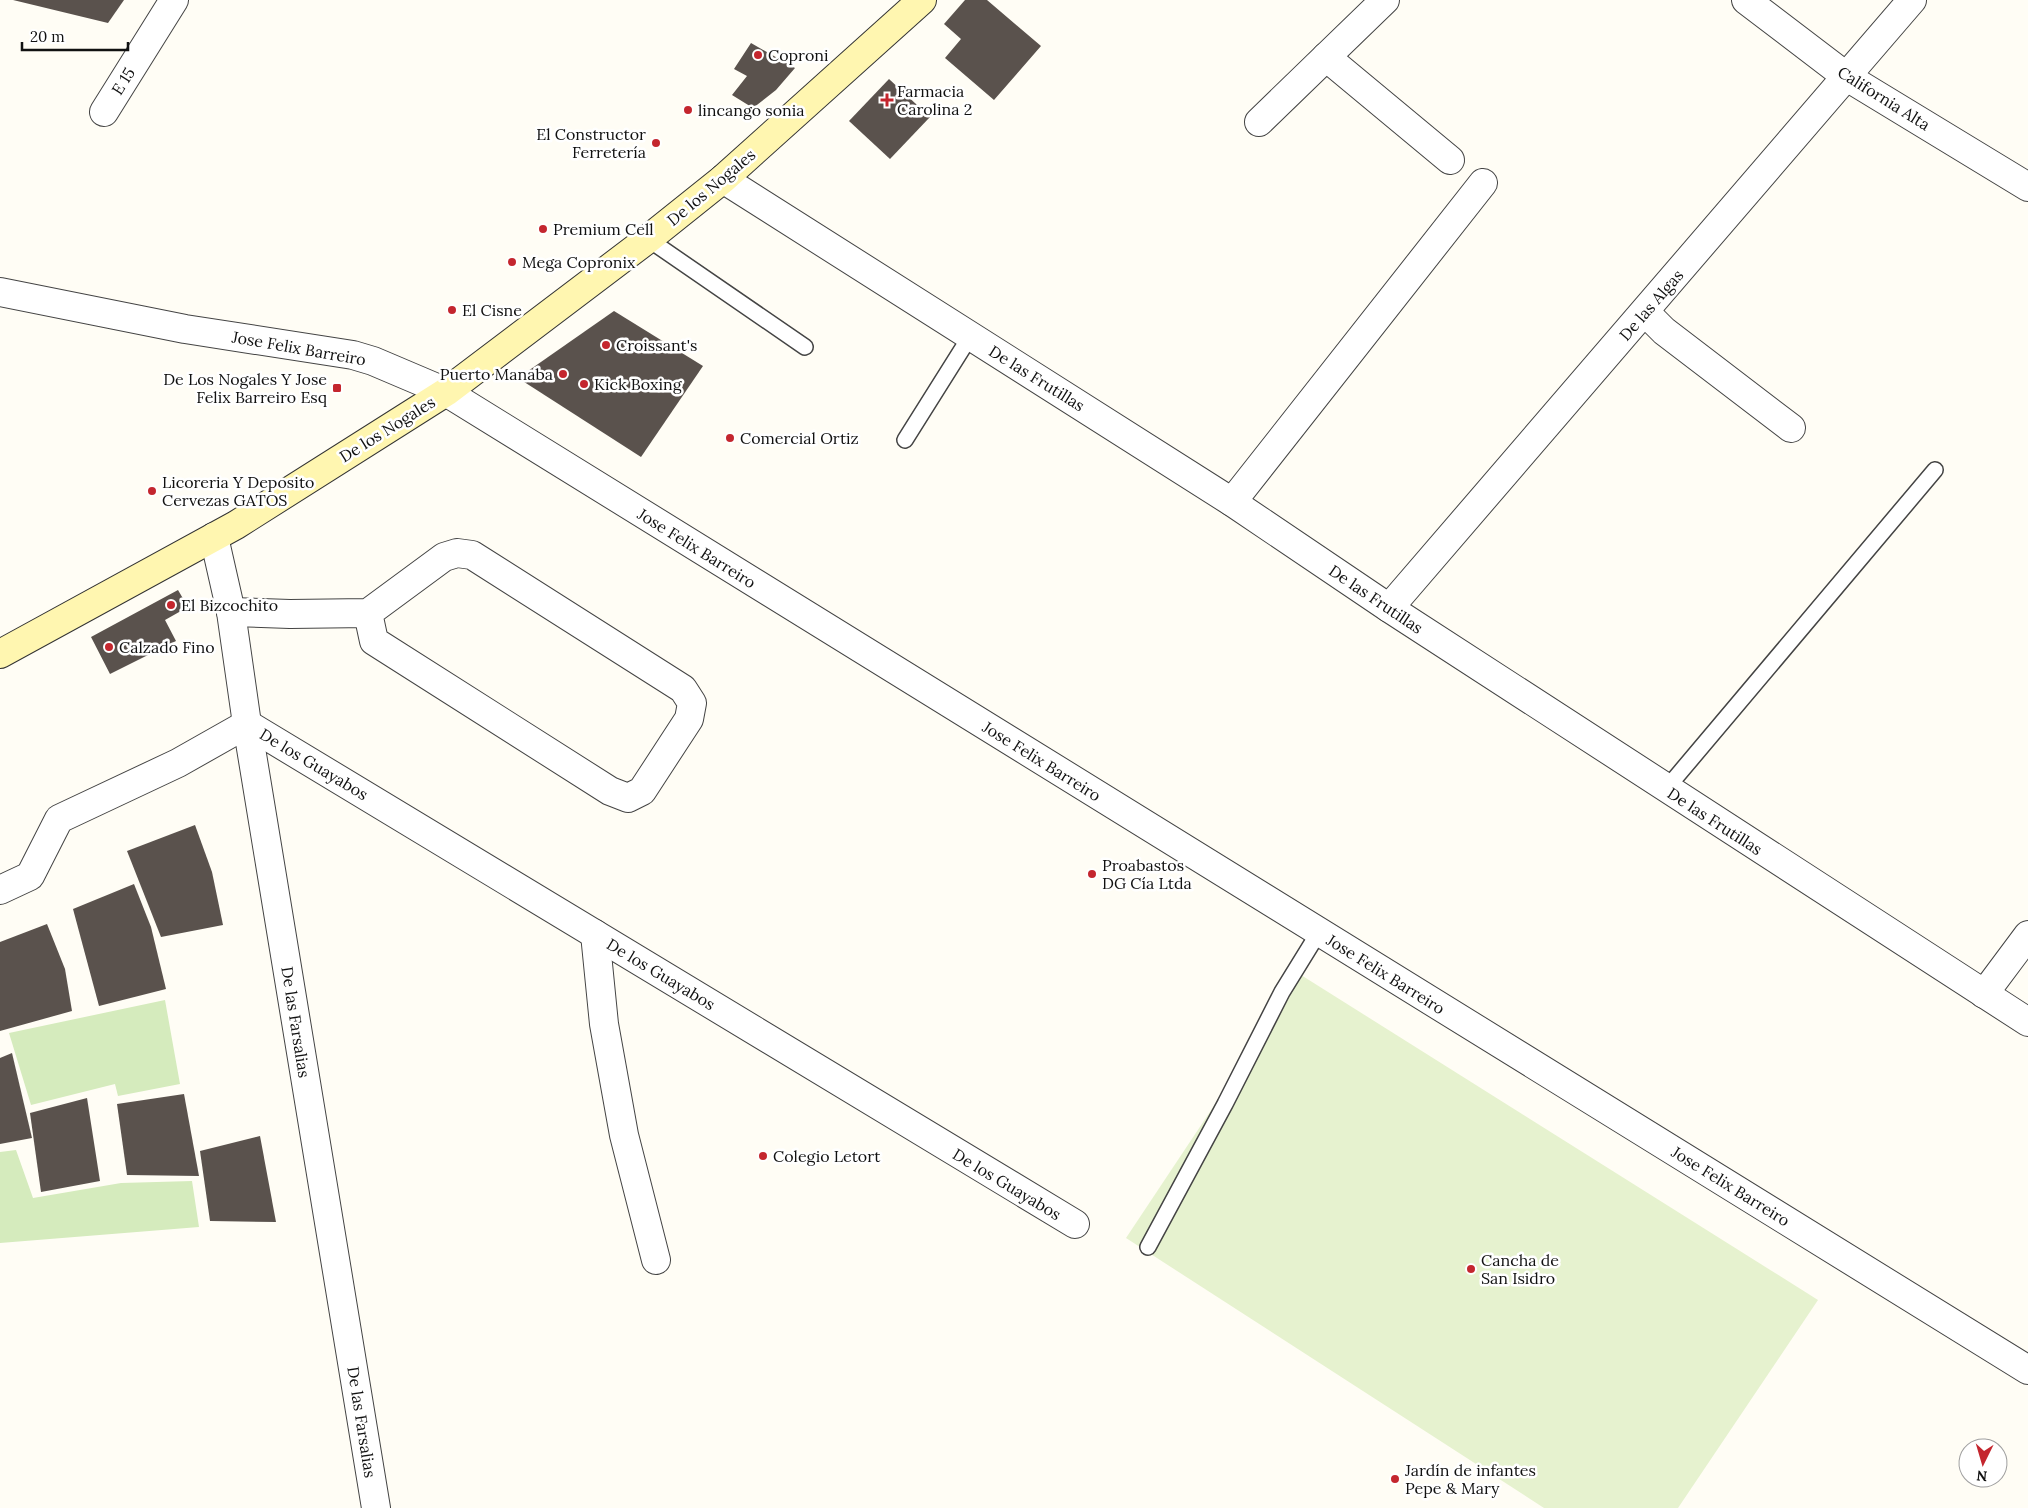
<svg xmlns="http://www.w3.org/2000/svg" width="2028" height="1508" font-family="Lora,serif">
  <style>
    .green { fill: #d5ebbd }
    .pitch { fill: #e6f2cf }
    .building { fill: #5a524d }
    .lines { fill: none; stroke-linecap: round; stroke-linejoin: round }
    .lane-casing { stroke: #444; stroke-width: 18 }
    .street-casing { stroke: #444; stroke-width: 30 }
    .secondary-casing { stroke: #333; stroke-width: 30 }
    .lane { stroke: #fff; stroke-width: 15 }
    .street { stroke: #fff; stroke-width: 28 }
    .secondary { stroke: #fff6b0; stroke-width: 28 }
    .poi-dot { fill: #c4262e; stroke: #fff; stroke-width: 2 }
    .labels { text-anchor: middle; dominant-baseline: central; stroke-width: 5; stroke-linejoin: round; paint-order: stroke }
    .poi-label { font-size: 16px; fill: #111; stroke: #fff; text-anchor: start }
    .street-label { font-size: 16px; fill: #111; stroke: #fff }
  </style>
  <rect width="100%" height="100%" fill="#fffdf5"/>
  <g class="green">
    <path d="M165 1000 180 1084 118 1096 115 1084 31 1105 9 1033Z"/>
    <path d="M16 1150 33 1198 121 1183 192 1181 199 1227 0 1243V1152Z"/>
  </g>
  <path class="pitch" d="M1301 975 1818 1300 1678 1508H1544L1126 1238Z"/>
  <g class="building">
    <path d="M13 0H124L108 23Z"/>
    <path d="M965 0H987L1041 46 994 100 945 58 961 39 944 24Z"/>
    <path d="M751 43 795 68 776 90 753 108 732 95 747 76 734 69Z"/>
    <path d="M889 79 930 117 890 159 849 121Z"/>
    <path d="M614 311 703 366 641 457 518 378Z"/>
    <path d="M178 590 188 607 165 620 176 641 110 674 91 637Z"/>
    <path d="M195 825 212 872 223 925 161 937 127 851Z"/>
    <path d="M134 884 151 927 166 989 99 1006 73 909Z"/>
    <path d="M47 924 65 969 72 1011 0 1031V942Z"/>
    <path d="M12 1053 32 1138 0 1144V1058Z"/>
    <path d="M184 1094 199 1176 127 1175 117 1104Z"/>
    <path d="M87 1098 100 1181 41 1192 30 1113Z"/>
    <path d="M260 1136 276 1222 210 1221 200 1151Z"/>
  </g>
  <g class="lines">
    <defs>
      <g id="lane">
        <path d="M648 239 805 347"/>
        <path d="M905 440 971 335"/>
        <path d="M1666 789 1935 470"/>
        <path d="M1148 1247 1225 1104 1282 992 1319 932"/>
      </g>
      <g id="street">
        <path d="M1746 0 1847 77 2028 187"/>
        <path d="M1326 57 1450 160"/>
        <path d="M104 112 174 0"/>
        <path d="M1259 122 1385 0"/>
        <path d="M723 179 1232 502 1389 608 2028 1022"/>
        <path d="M0 292 185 329 353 355 373 361 446 392 2028 1370"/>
        <path d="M1645 312 1664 331 1791 428"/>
        <path d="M1232 502 1483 183"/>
        <path d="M214 537 231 612 247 724 376 1508"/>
        <path d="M1389 608 1912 0"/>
        <path d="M231 612 290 614 368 613 444 557 457 553 472 555 683 689 692 703 689 719 642 791 628 798 610 791 374 641 368 613"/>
        <path d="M0 890 30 876 59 819 178 763 247 724 1075 1224"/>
        <path d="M595 934 604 1024 624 1135 656 1260"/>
        <path d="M1984 994 2028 935"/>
      </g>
      <path id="secondary" d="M0 654 236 525 446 392 648 239 723 179 922 0"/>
    </defs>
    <use href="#lane" class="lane-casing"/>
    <use href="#street" class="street-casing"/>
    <use href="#secondary" class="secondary-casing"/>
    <use href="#lane" class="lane"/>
    <use href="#street" class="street"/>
    <use href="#secondary" class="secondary"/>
  </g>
  <g class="poi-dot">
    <circle cx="758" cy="55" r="5"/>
    <path d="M884.5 92.5h5v5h5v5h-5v5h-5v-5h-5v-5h5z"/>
    <circle cx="688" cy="110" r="5"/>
    <circle cx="656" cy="143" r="5"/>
    <circle cx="543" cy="229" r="5"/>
    <circle cx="512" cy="262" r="5"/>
    <circle cx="452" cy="310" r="5"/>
    <circle cx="606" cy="345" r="5"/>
    <circle cx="563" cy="374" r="5"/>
    <circle cx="584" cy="384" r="5"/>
    <rect x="332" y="383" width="10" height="10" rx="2.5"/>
    <circle cx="730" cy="438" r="5"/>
    <circle cx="152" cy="491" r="5"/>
    <circle cx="171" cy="605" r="5"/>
    <circle cx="109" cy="647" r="5"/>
    <circle cx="1092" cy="874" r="5"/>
    <circle cx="763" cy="1156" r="5"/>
    <circle cx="1471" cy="1269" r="5"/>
    <circle cx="1395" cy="1479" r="5"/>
  </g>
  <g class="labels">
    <g class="poi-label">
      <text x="768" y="55">Coproni</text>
      <text x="897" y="91">Farmacia<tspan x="897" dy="18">Carolina 2</tspan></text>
      <text x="698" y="110">lincango sonia</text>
      <text x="646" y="134" text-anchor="end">El Constructor<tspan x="646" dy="18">Ferretería</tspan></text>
      <text x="553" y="229">Premium Cell</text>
      <text x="522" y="262">Mega Copronix</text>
      <text x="462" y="310">El Cisne</text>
      <text x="616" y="345">Croissant's</text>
      <text x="553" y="374" text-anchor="end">Puerto Manaba</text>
      <text x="327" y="379" text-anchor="end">De Los Nogales Y Jose<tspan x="327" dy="18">Felix Barreiro Esq</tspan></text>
      <text x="594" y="384">Kick Boxing</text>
      <text x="740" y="438">Comercial Ortiz</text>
      <text x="162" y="482">Licoreria Y Deposito<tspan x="162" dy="18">Cervezas GATOS</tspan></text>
      <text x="181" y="605">El Bizcochito</text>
      <text x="119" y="647">Calzado Fino</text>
      <text x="1102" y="865">Proabastos<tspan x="1102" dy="18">DG Cía Ltda</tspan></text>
      <text x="773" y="1156">Colegio Letort</text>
      <text x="1481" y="1260">Cancha de<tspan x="1481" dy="18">San Isidro</tspan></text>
      <text x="1405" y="1470">Jardín de infantes<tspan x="1405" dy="18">Pepe &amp; Mary</tspan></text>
    </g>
    <g class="street-label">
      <text transform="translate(123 81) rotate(-58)">E 15</text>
      <text transform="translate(1884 98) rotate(32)">California Alta</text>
      <text transform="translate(711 187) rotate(-40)">De los Nogales</text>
      <text transform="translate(1651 305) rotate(-49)">De las Algas</text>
      <text transform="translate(299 348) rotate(10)">Jose Felix Barreiro</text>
      <text transform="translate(1037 378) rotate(32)">De las Frutillas</text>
      <text transform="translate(387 429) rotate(-32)">De los Nogales</text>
      <text transform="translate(697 548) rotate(32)">Jose Felix Barreiro</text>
      <text transform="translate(1376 599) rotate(34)">De las Frutillas</text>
      <text transform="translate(1042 761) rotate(32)">Jose Felix Barreiro</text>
      <text transform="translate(314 764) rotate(31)">De los Guayabos</text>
      <text transform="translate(1715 821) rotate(33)">De las Frutillas</text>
      <text transform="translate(661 974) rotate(31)">De los Guayabos</text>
      <text transform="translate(1386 974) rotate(32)">Jose Felix Barreiro</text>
      <text transform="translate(296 1022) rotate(81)">De las Farsalias</text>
      <text transform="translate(1007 1184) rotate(31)">De los Guayabos</text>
      <text transform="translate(1731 1186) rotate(32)">Jose Felix Barreiro</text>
      <text transform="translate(362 1422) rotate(81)">De las Farsalias</text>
    </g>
  </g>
  <g transform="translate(1983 1463) rotate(185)"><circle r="24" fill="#ffffff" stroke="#a0a0a0"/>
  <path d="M0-4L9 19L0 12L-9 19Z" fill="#c4262e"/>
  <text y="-8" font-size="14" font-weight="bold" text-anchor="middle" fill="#111111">N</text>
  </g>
  <path d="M22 42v8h106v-8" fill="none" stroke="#111111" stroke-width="2.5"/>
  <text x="30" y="42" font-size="15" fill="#111111" stroke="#ffffff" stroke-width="4" paint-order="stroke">20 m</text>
</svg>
